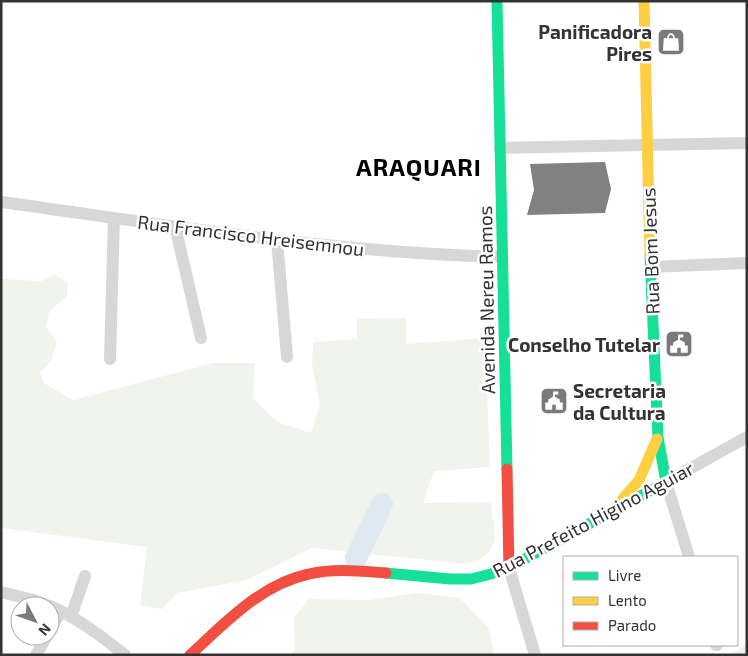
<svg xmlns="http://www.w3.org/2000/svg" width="748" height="656" font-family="'Exo 2',sans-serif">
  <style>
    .green { fill: #f1f4ed }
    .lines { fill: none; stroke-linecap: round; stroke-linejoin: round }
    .river { stroke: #dee9f2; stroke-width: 22 }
    .building { fill: #818181 }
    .street { stroke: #d7d7d7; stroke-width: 12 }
    .fast { stroke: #16e098; stroke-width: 11 }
    .slow { stroke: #ffcf43; stroke-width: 11 }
    .jam { stroke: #f24e42; stroke-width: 11 }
    .labels { text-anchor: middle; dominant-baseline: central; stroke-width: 5; stroke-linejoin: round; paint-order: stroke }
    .poi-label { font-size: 19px; font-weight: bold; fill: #333; stroke: #fff; text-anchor: end }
    .street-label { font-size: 19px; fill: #333; stroke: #fff }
    .district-label { font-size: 24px; font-weight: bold; letter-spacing: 1px; fill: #000; stroke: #fff }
  </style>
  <rect width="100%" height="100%" fill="#fff"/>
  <g class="green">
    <path d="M55 275 68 282 67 296 50 311 46 327 57 343 51 361 40 373 44 383 73 400 213 363H255L253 398 277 422 311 433 320 405 312 364 313 342 357 339V319L406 318V344L485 338 490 467 434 471 423 503 491 502C494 533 504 554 467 564L312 548 247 580 177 593 162 609 140 605 147 547 1 528V279L41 281Z"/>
    <path d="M418 593 460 598 489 628 494 655H290L295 650 294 618 309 599 367 600Z"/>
    <path d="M747 644V655H729Z"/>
  </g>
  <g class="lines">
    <path class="river" d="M356 558 382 504"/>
  </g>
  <path class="building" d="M605 162 611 189 605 213 527 215 534 190 530 164Z"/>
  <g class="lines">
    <g class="street">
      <path d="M500 148 747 143"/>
      <path d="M1 202C168 225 334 253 502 257"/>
      <path d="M175 226 201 338"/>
      <path d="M277 240 287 357"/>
      <path d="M650 267 747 263"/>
      <path d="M110 359 114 218"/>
      <path d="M689 557 666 482 747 437"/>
      <path d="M509 568 535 655"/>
      <path d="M1 592 34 600 49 606"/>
      <path d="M50 606C78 618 101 636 125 655"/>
      <path d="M71 617 85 576"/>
      <path d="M50 631 61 611"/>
      <path d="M716 645H717"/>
      <path d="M36 655 47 636"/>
    </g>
    <g class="fast">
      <path d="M497 1 507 469"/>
      <path d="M386 573 450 579H471L491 574 521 561 666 482 658 437 650 256"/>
    </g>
    <g class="slow">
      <path d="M644 1 650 256"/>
      <path d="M621 501 639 480 657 439"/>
    </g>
    <g class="jam">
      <path d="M507 469 509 568"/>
      <path d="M190 655C225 623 261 584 309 574 334 568 360 571 386 573"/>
    </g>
  </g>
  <defs>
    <symbol id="shop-square" viewBox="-11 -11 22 22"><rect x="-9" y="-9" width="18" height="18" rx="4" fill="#7a7a7a" stroke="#fff"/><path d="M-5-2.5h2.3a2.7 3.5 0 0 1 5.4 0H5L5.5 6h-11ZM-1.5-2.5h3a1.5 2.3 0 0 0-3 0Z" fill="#fff"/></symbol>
    <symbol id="civic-square" viewBox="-11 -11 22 22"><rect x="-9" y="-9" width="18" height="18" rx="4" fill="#7a7a7a" stroke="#fff"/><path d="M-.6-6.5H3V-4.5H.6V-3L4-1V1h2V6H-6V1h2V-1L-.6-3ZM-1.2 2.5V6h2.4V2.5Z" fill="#fff"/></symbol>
  </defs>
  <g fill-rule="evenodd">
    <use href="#shop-square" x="655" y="26" width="32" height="32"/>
    <use href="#civic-square" x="663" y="328" width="32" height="32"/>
    <use href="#civic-square" x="538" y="385" width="32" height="32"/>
  </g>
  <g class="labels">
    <g class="poi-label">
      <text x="652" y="31">Panificadora<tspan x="652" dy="22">Pires</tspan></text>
      <text x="660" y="344">Conselho Tutelar</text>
      <text x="573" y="390" text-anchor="start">Secretaria<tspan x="573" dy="22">da Cultura</tspan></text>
    </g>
    <g class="street-label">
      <text transform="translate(251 235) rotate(7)">Rua Francisco Hreisemnou</text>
      <text transform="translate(650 251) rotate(-92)">Rua Bom Jesus</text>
      <text transform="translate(486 300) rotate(-91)">Avenida Nereu Ramos</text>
      <text transform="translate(593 519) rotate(-28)">Rua Prefeito Higino Aguiar</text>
    </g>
    <g class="district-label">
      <text x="419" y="166">ARAQUARI</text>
    </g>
  </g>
  <rect width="748" height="656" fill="none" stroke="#333333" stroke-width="5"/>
  <rect x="563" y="556" width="175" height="90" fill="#ffffff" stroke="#adadad"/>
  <rect x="573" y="572" width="25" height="8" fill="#16e098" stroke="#adadad"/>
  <text x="608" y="581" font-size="15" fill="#333333">Livre</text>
  <rect x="573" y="597" width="25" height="8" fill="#ffcf43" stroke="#adadad"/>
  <text x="608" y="606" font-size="15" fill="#333333">Lento</text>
  <rect x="573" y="622" width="25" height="8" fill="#f24e42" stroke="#adadad"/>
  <text x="608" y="631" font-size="15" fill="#333333">Parado</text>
  <g transform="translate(35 621) rotate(131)"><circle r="24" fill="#ffffff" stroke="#adadad"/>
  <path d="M0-4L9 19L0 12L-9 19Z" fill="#7a7a7a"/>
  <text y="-8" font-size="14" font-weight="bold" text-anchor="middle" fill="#333333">N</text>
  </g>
</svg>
